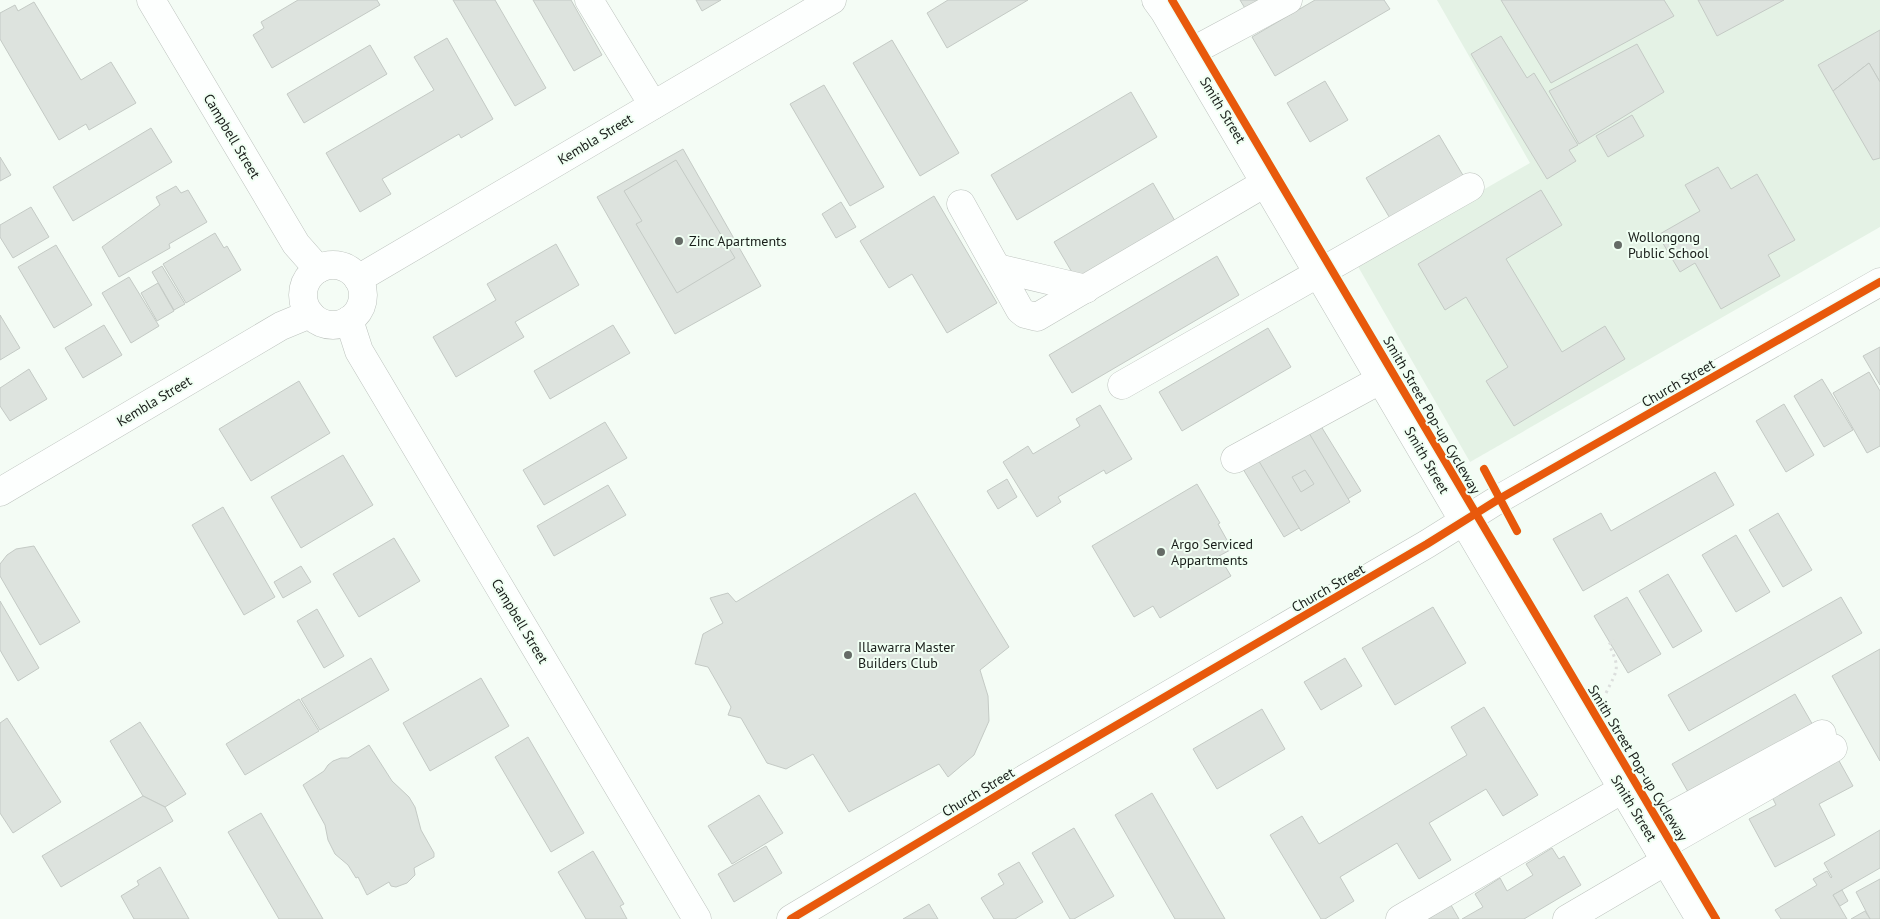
<svg xmlns="http://www.w3.org/2000/svg" width="1880" height="919" font-family="'PT Sans',sans-serif">
  <style>
    .built { fill: #e4f2e5 }
    .building { fill: #dde3de; stroke: #c4cac5 }
    .lines { fill: none; stroke-linecap: round; stroke-linejoin: round }
    .minor-casing { stroke: #bdc3be; stroke-width: 29 }
    .major-casing { stroke: #bdc3be; stroke-width: 29 }
    .path { stroke: #dcdfdd; stroke-width: 3; stroke-dasharray: 2.5 4; stroke-linecap: butt }
    .minor { stroke: #fdfffe; stroke-width: 28 }
    .major { stroke: #fdfffe; stroke-width: 28 }
    .cycleway-casing { stroke: #f0fff3; stroke-width: 11 }
    .cycleway { stroke: #e8590c; stroke-width: 8 }
    .poi-dot { fill: #656b66; stroke: #f0fff3; stroke-width: 2 }
    .labels { text-anchor: middle; dominant-baseline: central; stroke-width: 4; stroke-linejoin: round; paint-order: stroke }
    .street-label { font-size: 14px; fill: #181d19; stroke: #f0fff3 }
    .poi-label { font-size: 14px; fill: #181d19; stroke: #f0fff3; text-anchor: start }
  </style>
  <rect width="100%" height="100%" fill="#f4fcf5"/>
  <path class="built" d="M1437 0H1880V227L1470 462 1356 263 1530 163Z"/>
  <g class="building">
    <path d="M298 0H377L380 5 272 68 253 35 264 28 261 22Z"/>
    <path d="M453 0H495L546 88 515 106Z"/>
    <path d="M533 0H571L602 55 574 71Z"/>
    <path d="M696 0H721L702 11Z"/>
    <path d="M948 0H1028L947 48 927 13Z"/>
    <path d="M1240 0H1263L1246 10Z"/>
    <path d="M1315 0H1384L1390 9 1275 76 1252 37Z"/>
    <path d="M1501 0H1664L1674 16 1551 83Z"/>
    <path d="M1698 0H1784L1717 36Z"/>
    <path d="M34 2 81 80 111 62 136 103 89 130 86 124 59 140 0 39V13L15 5 18 11Z"/>
    <path d="M1880 30V82L1869 63 1833 91 1818 65Z"/>
    <path d="M1501 36 1527 78 1534 73 1578 145 1569 150 1576 161 1547 179 1471 54Z"/>
    <path d="M447 38 493 119 461 138 459 134 382 179 391 194 360 212 326 153 434 90 414 57Z"/>
    <path d="M892 40 959 153 920 176 853 63Z"/>
    <path d="M1637 44 1664 92 1579 144 1549 91Z"/>
    <path d="M370 45 387 74 304 123 287 94Z"/>
    <path d="M1869 63 1880 82V158L1873 160 1833 91Z"/>
    <path d="M1325 81 1348 120 1310 142 1287 103Z"/>
    <path d="M824 85 884 187 850 206 790 104Z"/>
    <path d="M1131 92 1157 137 1017 220 991 175Z"/>
    <path d="M1632 115 1644 136 1608 157 1596 136Z"/>
    <path d="M151 128 172 162 73 221 53 187Z"/>
    <path d="M1439 135 1467 182 1394 225 1366 178Z"/>
    <path d="M683 149 761 286 675 334 597 197Z"/>
    <path d="M0 157 11 175 0 181Z"/>
    <path d="M676 160 735 258 677 293 636 224 642 221 624 191Z"/>
    <path d="M1718 167 1731 189 1757 174 1795 240 1768 255 1780 276 1721 309 1695 263 1680 272 1658 235 1700 211 1685 185Z"/>
    <path d="M1153 183 1175 221 1076 279 1054 242Z"/>
    <path d="M176 186 181 193 188 190 207 222 169 244 170 248 119 277 102 247 160 205 156 197Z"/>
    <path d="M1541 190 1562 225 1506 259 1562 352 1605 326 1625 359 1514 426 1486 381 1508 367 1466 297 1445 310 1418 264Z"/>
    <path d="M934 196 997 303 947 333 912 274 889 288 860 241Z"/>
    <path d="M841 202 856 227 836 238 822 214Z"/>
    <path d="M31 207 49 237 13 258 0 237V225Z"/>
    <path d="M215 233 224 248 227 246 241 270 186 303 163 264Z"/>
    <path d="M556 244 579 285 515 322 524 337 456 377 433 337 496 300 487 284Z"/>
    <path d="M56 245 92 305 54 328 18 267Z"/>
    <path d="M1217 256 1239 295 1072 393 1049 355Z"/>
    <path d="M162 266 185 304 174 310 152 272Z"/>
    <path d="M129 277 159 326 131 343 102 293Z"/>
    <path d="M158 283 174 311 157 321 141 293Z"/>
    <path d="M0 315 20 348 0 360Z"/>
    <path d="M104 325 122 355 83 378 65 348Z"/>
    <path d="M613 325 630 353 550 399 534 371Z"/>
    <path d="M1268 328 1291 367 1182 431 1159 392Z"/>
    <path d="M1880 347V385L1863 356Z"/>
    <path d="M29 369 47 399 10 421 0 406V388Z"/>
    <path d="M1869 372 1880 391V446L1867 453 1833 393Z"/>
    <path d="M1822 379 1853 430 1824 447 1794 396Z"/>
    <path d="M299 381 330 433 251 481 219 429Z"/>
    <path d="M1784 404 1814 455 1786 472 1756 421Z"/>
    <path d="M1100 405 1132 459 1106 474 1104 470 1058 497 1061 502 1037 517 1003 462 1028 446 1033 454 1080 426 1076 419Z"/>
    <path d="M605 422 627 458 544 505 523 470Z"/>
    <path d="M1319 423 1361 491 1284 537 1243 469Z"/>
    <path d="M1306 428 1350 502 1301 531 1257 458Z"/>
    <path d="M343 455 373 505 301 548 271 497Z"/>
    <path d="M1305 470 1314 484 1301 492 1292 477Z"/>
    <path d="M1715 472 1734 505 1583 591 1553 539 1601 513 1611 531Z"/>
    <path d="M1007 479 1017 497 998 509 987 491Z"/>
    <path d="M1197 484 1220 523 1218 524 1232 549 1219 556 1231 576 1160 618 1153 606 1134 617 1092 546Z"/>
    <path d="M608 485 626 515 554 556 537 526Z"/>
    <path d="M915 493 1009 647 980 670 988 696 989 721 974 755 948 777 939 764 849 812 813 754 786 769 767 763 741 718 728 715 731 707 708 667 695 664 703 634 723 623 710 598 728 593 736 602Z"/>
    <path d="M223 507 275 597 244 615 192 525Z"/>
    <path d="M1778 513 1812 570 1783 587 1749 530Z"/>
    <path d="M1736 535 1770 592 1736 612 1702 555Z"/>
    <path d="M394 538 420 581 359 617 333 574Z"/>
    <path d="M34 546 80 622 40 645 0 576V564L7 555 16 549Z"/>
    <path d="M301 566 311 582 283 598 274 582Z"/>
    <path d="M1668 574 1702 631 1673 648 1639 591Z"/>
    <path d="M1627 597 1661 654 1628 673 1594 616Z"/>
    <path d="M1841 597 1862 633 1689 731 1668 695Z"/>
    <path d="M0 601 39 668 18 681 0 650Z"/>
    <path d="M1433 607 1466 663 1395 705 1362 648Z"/>
    <path d="M317 609 344 656 324 668 297 621Z"/>
    <path d="M1880 649V761L1832 676Z"/>
    <path d="M371 658 389 690 320 730 301 699Z"/>
    <path d="M1345 658 1362 686 1321 710 1304 682Z"/>
    <path d="M481 678 509 726 430 771 403 723Z"/>
    <path d="M1795 694 1818 734 1695 804 1672 764Z"/>
    <path d="M299 699 319 731 245 775 226 744Z"/>
    <path d="M1484 707 1538 795 1503 816 1486 789 1429 823 1451 860 1419 879 1397 843 1340 877 1354 901 1325 919H1321L1270 835 1302 816 1319 844 1467 755 1451 727Z"/>
    <path d="M1262 709 1285 749 1217 789 1193 749Z"/>
    <path d="M7 718 61 802 13 833 0 813V723Z"/>
    <path d="M140 722 186 794 165 807 143 796 110 741Z"/>
    <path d="M528 737 584 833 551 852 495 757Z"/>
    <path d="M369 745 392 781 409 797 415 807 421 830 434 853V857L414 868 415 875 407 883 396 887 391 886 389 882 367 895 358 877 356 878 348 865 335 854 328 840 325 825 303 785 324 771 328 765 333 761 341 758H348Z"/>
    <path d="M1838 759 1853 786 1819 804 1835 835 1775 867 1749 819 1776 805 1771 795Z"/>
    <path d="M1152 793 1225 919H1175L1115 815Z"/>
    <path d="M759 795 783 833 732 864 708 826Z"/>
    <path d="M143 796 165 807 173 821 61 887 42 856Z"/>
    <path d="M261 813 323 919H279L228 832Z"/>
    <path d="M1074 828 1114 896 1074 919H1070L1032 853Z"/>
    <path d="M1880 830V868L1833 895 1847 919H1781L1775 910 1817 885 1813 879 1827 871 1831 878 1832 877 1824 863Z"/>
    <path d="M766 846 782 873 734 902 718 874Z"/>
    <path d="M1552 848 1559 859 1564 856 1581 885 1524 919H1462L1483 907 1475 894 1500 878 1507 891 1533 875 1526 864Z"/>
    <path d="M593 851 624 904 620 906 627 919H586L558 872Z"/>
    <path d="M1019 862 1043 902 1015 919H994L981 898 1004 884 998 874Z"/>
    <path d="M160 867 189 919H134L121 896 139 885 137 881Z"/>
    <path d="M1880 879V919H1870L1856 892Z"/>
    <path d="M1842 890 1848 901 1840 906 1833 895Z"/>
    <path d="M929 904 938 919H903Z"/>
    <path d="M1451 905 1459 919H1428Z"/>
    <path d="M1865 911 1870 919H1851Z"/>
  </g>
  <g class="lines">
    <defs>
      <g id="minor">
        <path d="M151 0 296 244 318 269"/>
        <path d="M589 0 653 105"/>
        <path d="M1189 53 1288 0"/>
        <path d="M961 204 1020 310 1025 314 1037 317 1265 183"/>
        <circle cx="333" cy="295" r="30"/>
        <path d="M997 268 1086 289"/>
        <path d="M358 279 832 0"/>
        <path d="M349 320 359 351 697 919"/>
        <path d="M1122 385 1470 187"/>
        <path d="M1235 459 1380 380"/>
        <path d="M0 492 281 326 310 314"/>
        <path d="M1647 829 1822 734"/>
        <path d="M1658 848 1833 748"/>
        <path d="M791 919 1026 778 1427 544 1499 499 1880 282"/>
        <path d="M1400 919 1623 789"/>
        <path d="M1567 919 1666 861"/>
      </g>
      <path id="major" d="M1156 0 1164 11 1490 566 1700 919"/>
    </defs>
    <use href="#minor" class="minor-casing"/>
    <use href="#major" class="major-casing"/>
    <path class="path" d="M1606 693C1617 670 1621 669 1609 645L1613 639"/>
    <use href="#minor" class="minor"/>
    <use href="#major" class="major"/>
    <defs>
      <g id="cycleway">
        <path d="M1172 0 1716 919"/>
        <path d="M1484 469 1517 531"/>
        <path d="M791 919 1026 778 1427 544 1499 499 1880 282"/>
      </g>
    </defs>
    <use href="#cycleway" class="cycleway-casing"/>
    <use href="#cycleway" class="cycleway"/>
  </g>
  <g class="poi-dot">
    <circle cx="679" cy="241" r="5"/>
    <circle cx="1618" cy="245" r="5"/>
    <circle cx="1161" cy="552" r="5"/>
    <circle cx="848" cy="655" r="5"/>
  </g>
  <g class="labels">
    <g class="street-label">
      <text transform="translate(1223 110) rotate(59)">Smith Street</text>
      <text transform="translate(232 136) rotate(59)">Campbell Street</text>
      <text transform="translate(595 139) rotate(-31)">Kembla Street</text>
      <text transform="translate(1678 383) rotate(-30)">Church Street</text>
      <text transform="translate(154 401) rotate(-31)">Kembla Street</text>
      <text transform="translate(1432 415) rotate(60)">Smith Street Pop-up Cycleway</text>
      <text transform="translate(1427 460) rotate(60)">Smith Street</text>
      <text transform="translate(1328 588) rotate(-30)">Church Street</text>
      <text transform="translate(520 621) rotate(59)">Campbell Street</text>
      <text transform="translate(1638 763) rotate(59)">Smith Street Pop-up Cycleway</text>
      <text transform="translate(978 792) rotate(-31)">Church Street</text>
      <text transform="translate(1634 808) rotate(59)">Smith Street</text>
    </g>
    <g class="poi-label">
      <text x="1628" y="237">Wollongong<tspan x="1628" dy="16">Public School</tspan></text>
      <text x="689" y="241">Zinc Apartments</text>
      <text x="1171" y="544">Argo Serviced<tspan x="1171" dy="16">Appartments</tspan></text>
      <text x="858" y="647">Illawarra Master<tspan x="858" dy="16">Builders Club</tspan></text>
    </g>
  </g>
</svg>
